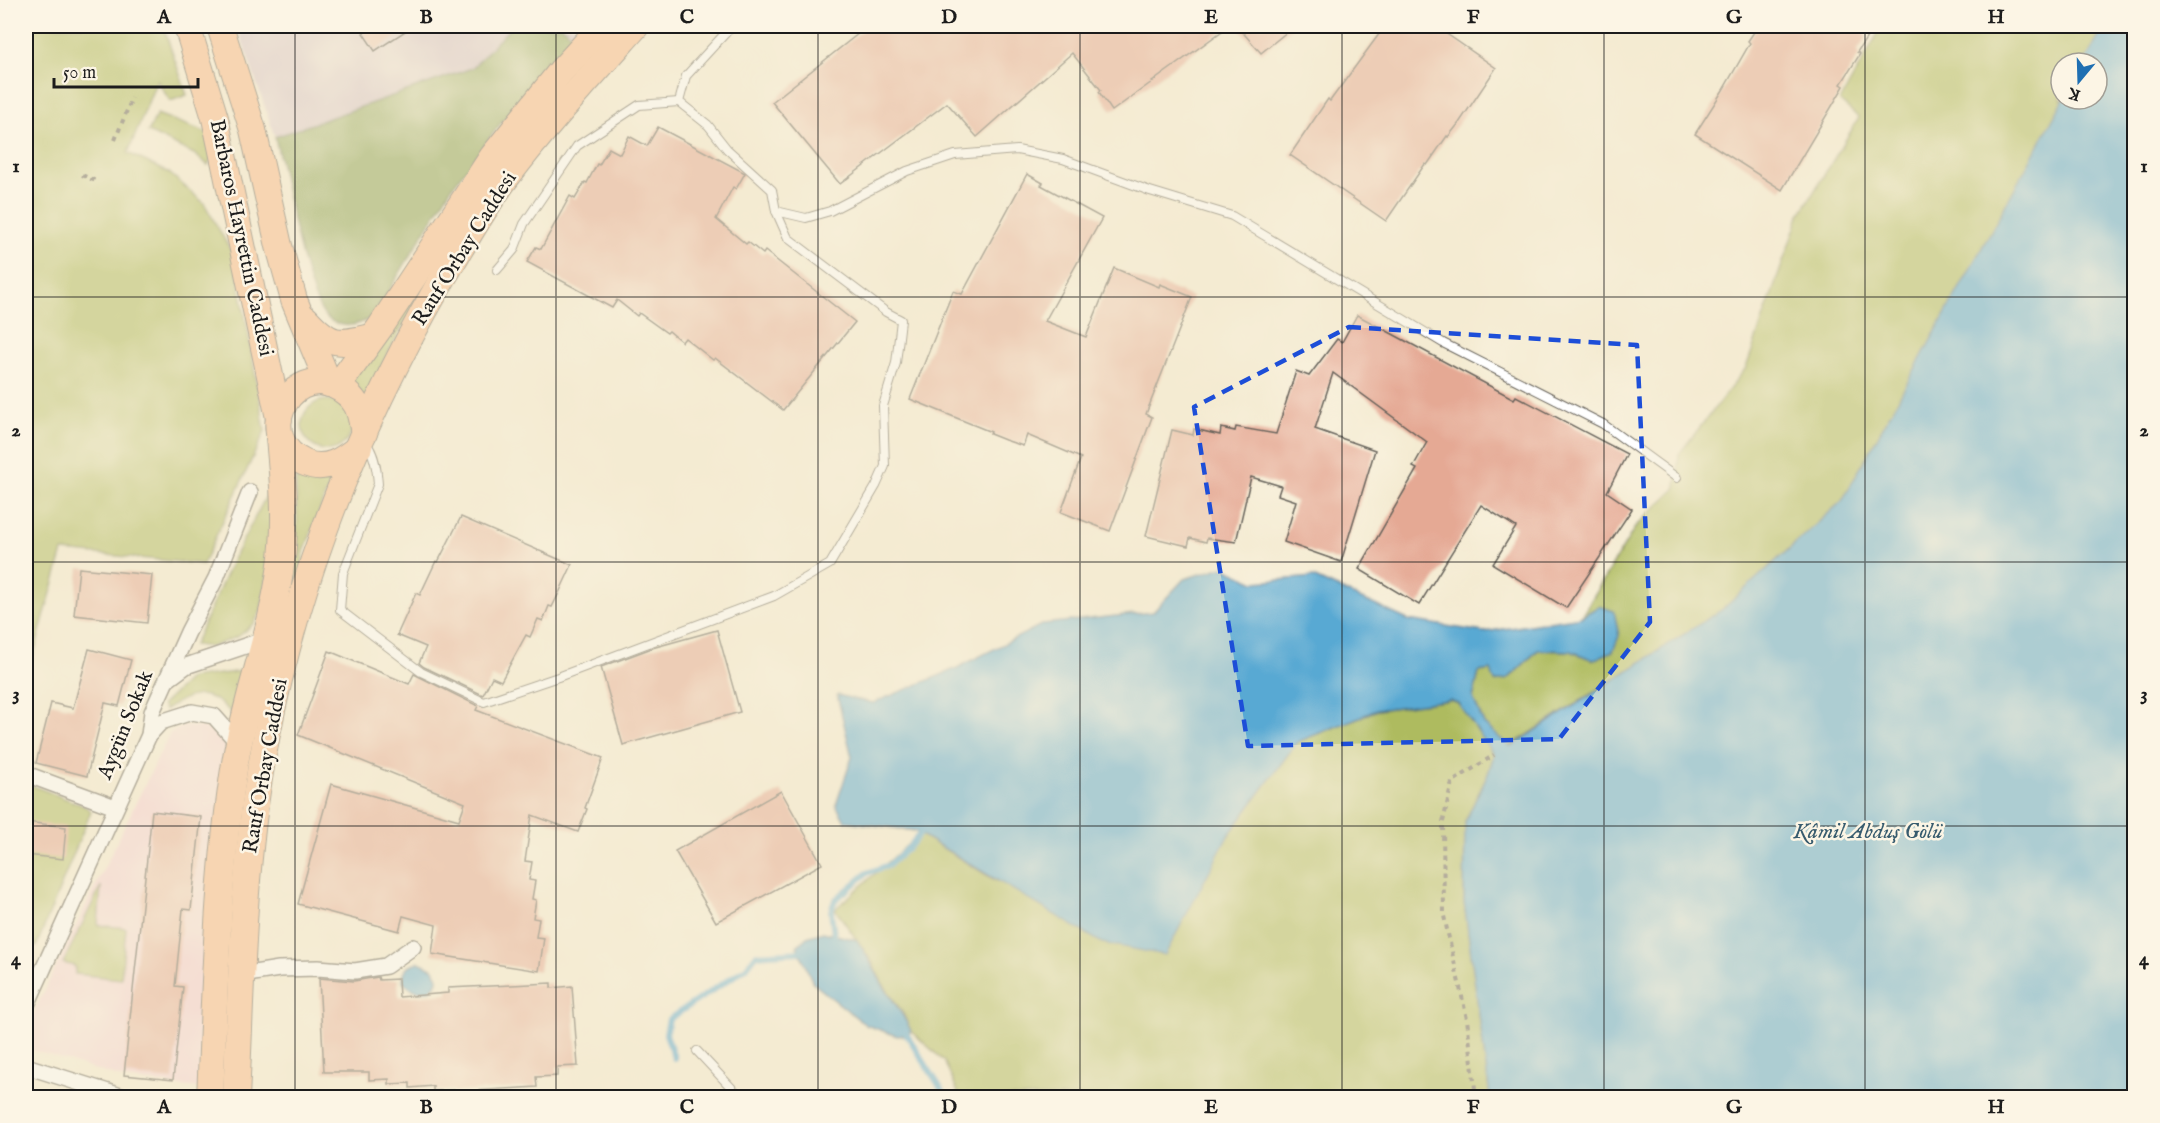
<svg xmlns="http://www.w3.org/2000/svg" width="2160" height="1123" font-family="'IM FELL English',serif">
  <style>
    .built { fill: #f6cfd6 }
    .industrial { fill: #d1bdc9 }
    .green { fill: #aebb5e; stroke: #656c3d; stroke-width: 1.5 }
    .forest { fill: #8aa355; stroke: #536038; stroke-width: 1.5 }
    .water { fill: #58a9d3; stroke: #3a6278; stroke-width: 1.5 }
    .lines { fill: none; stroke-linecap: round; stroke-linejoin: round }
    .stream { stroke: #58a9d3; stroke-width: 6 }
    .building { fill: #e5a994 }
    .lane-casing { stroke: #68645c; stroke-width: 10 }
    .street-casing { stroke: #68645c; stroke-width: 18 }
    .primary-casing { stroke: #68645c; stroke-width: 28 }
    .path { stroke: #68645c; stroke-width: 4; stroke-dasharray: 4.5 4.5; stroke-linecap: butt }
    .lane { stroke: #fff; stroke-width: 8 }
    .street { stroke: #fff; stroke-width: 15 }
    .primary { stroke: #fbbb8c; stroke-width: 26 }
    .marked { fill: none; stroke: #1d4ed8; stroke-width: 4.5; stroke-dasharray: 12 8; stroke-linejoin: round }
    .grid { fill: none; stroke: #1c1c1c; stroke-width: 1.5; stroke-opacity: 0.55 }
    .labels { text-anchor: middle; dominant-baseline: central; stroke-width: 5; stroke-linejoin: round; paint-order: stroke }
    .street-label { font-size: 21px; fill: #1c1c1c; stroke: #fcf5e5 }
    .water-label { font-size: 22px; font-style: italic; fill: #375b6e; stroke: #fcf5e5 }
    .neatline { fill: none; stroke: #1c1c1c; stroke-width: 2 }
    .grid-label { font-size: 20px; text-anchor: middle; font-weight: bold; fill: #1c1c1c }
  </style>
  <rect width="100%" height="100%" fill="#fcf5e5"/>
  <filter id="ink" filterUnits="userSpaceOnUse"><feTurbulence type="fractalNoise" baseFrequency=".0167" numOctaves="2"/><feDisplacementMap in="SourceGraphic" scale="12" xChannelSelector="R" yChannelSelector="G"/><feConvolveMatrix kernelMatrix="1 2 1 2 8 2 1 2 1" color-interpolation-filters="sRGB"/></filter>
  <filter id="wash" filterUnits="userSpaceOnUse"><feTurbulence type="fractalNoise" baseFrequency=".008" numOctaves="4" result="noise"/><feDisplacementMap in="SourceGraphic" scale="24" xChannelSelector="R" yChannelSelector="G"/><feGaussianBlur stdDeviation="1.35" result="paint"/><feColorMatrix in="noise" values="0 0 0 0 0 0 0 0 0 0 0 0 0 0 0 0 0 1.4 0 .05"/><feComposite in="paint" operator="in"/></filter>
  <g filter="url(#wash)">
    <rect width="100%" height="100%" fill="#f4ebd2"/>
    <path class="built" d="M183 726 203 727 214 732 227 743 231 758 198 1088 125 1079 26 1048V1028L170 733Z"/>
    <path class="industrial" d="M237 26H585L501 123 450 190 416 245 358 325 341 326 325 317 318 305 306 272 275 137Z"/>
    <g class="green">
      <path d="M26 26H163L187 95 170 101 157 80 128 153 169 173 204 203 235 258 265 431 203 564 63 551 26 680Z"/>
      <path d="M1882 26H2106L2085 63H2061V99H2065L1842 501 1723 609 1509 747 1484 724 1473 698 1479 672 1491 670 1508 679 1538 650 1571 651 1593 660 1599 606 1581 617 1636 526 1676 488 1679 454 1746 368 1799 216 1859 118 1840 101Z"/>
      <path d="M157 114 208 133 213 155 208 165 194 154 148 132Z"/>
      <path d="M412 300 415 302 365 397 347 378Z"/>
      <circle cx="327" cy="425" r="25"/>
      <path d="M332 477 304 552 224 1097 220 1098 235 852 247 763 295 557 297 520 296 480 300 478 317 480Z"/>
      <path d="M274 481V538L261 611 254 623 239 636 211 647 194 645 233 559Z"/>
      <path d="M243 671 231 713C208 688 191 692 165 710L162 705 190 678Z"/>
      <path d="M1450 700 1458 702 1494 755 1489 771 1465 822 1464 902 1490 1097H960L944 1061 911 1031 903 1013 882 982 871 960 835 909 920 834 996 881 1228 836 1297 742 1377 710Z"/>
      <path d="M26 783 84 806 91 811 36 947 26 943Z"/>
      <path d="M101 886 98 925 126 928 121 979 75 974V966L63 963Z"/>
    </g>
    <path class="forest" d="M512 26H562L574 36 501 123 450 190 373 317C357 326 342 330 327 318 306 301 283 170 275 137L472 68Z"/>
    <g class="water">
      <path d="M2105 26H2134V1097H1490L1464 902 1465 822 1489 771 1494 755 1458 703 1450 700 1377 710 1297 742 1228 836 1165 955 1102 943 915 831 845 821 836 805 852 757 837 695 873 703 955 669 1043 624 1153 612 1184 579 1223 567 1255 582 1313 577 1408 620 1484 632 1581 617 1599 606 1614 611 1619 636 1613 651 1593 660 1571 651 1538 650 1508 679 1495 682 1491 670 1479 672 1473 698 1484 724 1509 746H1512L1723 609 1842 501 2064 99H2097V63H2084Z"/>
      <path d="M823 932 857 940C866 954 873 967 881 982 891 999 903 1013 911 1031L907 1035 897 1036 866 1025 813 983 797 946 807 937Z"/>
      <path d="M419 962 434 969 438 978 435 985 429 991C418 992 410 990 403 981 403 970 408 964 419 962Z"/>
    </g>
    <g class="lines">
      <g class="stream">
        <path d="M834 935 831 911 835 900 867 873 889 865 910 846 920 834"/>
        <path d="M907 1035 947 1098"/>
        <path d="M674 1058 666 1034 669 1019 746 968 756 955 799 952"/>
      </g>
    </g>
    <g id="blocks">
      <g class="building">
        <path d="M374 26H413L375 51 363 33Z"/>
        <path d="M868 26H1229L1112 111 1099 92 1101 90 1072 53 977 137 947 103 840 184 772 102Z"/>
        <path d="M1237 26H1294L1261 53Z"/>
        <path d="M1385 26H1435L1496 68 1459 123 1448 137 1447 136 1427 165 1425 164 1386 221 1290 155 1328 99 1330 101Z"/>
        <path d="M1758 26H1871L1864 35 1867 37 1857 52 1860 54 1841 84 1844 86 1782 190 1695 134 1723 90 1750 43 1748 41Z"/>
        <path d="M658 127 745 173 736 189 733 187 716 219 746 244 748 242 763 254 765 251 855 322 783 410 715 358 713 360 685 338 682 342 669 331 667 333 639 313 637 316 617 300 612 308 527 262 536 247 541 249 570 196 575 199 585 182 587 183 597 164 599 165 609 148 620 154 629 136 647 146Z"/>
        <path d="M1027 174 1043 183 1041 185 1102 218 1045 321 1086 337 1114 268 1159 287 1160 284 1192 297 1146 414 1152 417 1110 531 1061 512 1081 458 1027 435 1023 446 1005 440 990 434 991 432 910 399 953 291 962 294Z"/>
        <path d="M1357 315 1514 399 1516 396 1627 454 1607 492 1632 509 1566 608 1493 564 1516 527 1481 505 1419 605 1359 569 1417 469 1413 467 1427 442 1333 373 1315 429 1375 450 1341 562 1284 542 1296 501 1278 495 1281 486 1251 477 1236 542 1207 538 1206 542 1190 538 1188 546 1146 536 1172 430 1193 435 1194 429 1220 435 1221 428 1235 431 1236 427 1276 434 1296 371 1309 376 1337 339 1342 342Z"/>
        <path d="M461 517 572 565 559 593 552 607 549 606 543 621 538 619 530 637 526 635 501 681 492 677 483 695 424 667 419 663 426 647 397 635 416 593 420 595 436 561 438 562Z"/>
        <path d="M79 568 152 575 147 623 74 615Z"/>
        <path d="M717 630 740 712 623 745 601 667 652 648Z"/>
        <path d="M89 649 131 660 119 706 105 703 87 776 36 763 51 703 73 708Z"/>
        <path d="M329 651 409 684 414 674 478 706 476 710 603 758 585 808 587 809 578 832 532 815 525 861 532 862 529 880 535 881 532 899 536 900 533 918 539 919 536 937 544 938 539 971 432 954 436 925 403 916 399 931 298 904 331 784 459 820 465 803 298 735Z"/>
        <path d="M781 791 822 864 716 922 675 851Z"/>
        <path d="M152 811 201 817 191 910 183 909 175 986 183 987 173 1080 124 1075Z"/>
        <path d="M26 822 66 827 63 859 26 855Z"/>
        <path d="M378 977 379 980 398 979 399 997 448 993V988L551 983V988L572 986 578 1066 557 1067V1076L536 1077 537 1087 454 1092V1090L433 1091V1086L410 1088V1083L389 1084V1079L369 1080V1072H324L319 978 354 981Z"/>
      </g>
    </g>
  </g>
  <g filter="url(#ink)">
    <use href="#blocks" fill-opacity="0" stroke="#68645c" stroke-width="1.5"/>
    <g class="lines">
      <defs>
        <g id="lane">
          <path d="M776 211 806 218 830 211 907 171 955 155 1017 150 1063 159 1150 191 1232 216 1443 343 1603 424 1677 478"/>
          <path d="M497 270 514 250 524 224 577 146 639 105 679 102"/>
          <path d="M366 443C375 454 377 470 378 484L343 573 340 610 421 672 484 702 558 677 774 596 830 564 876 486 885 466 883 406 896 363 901 320 886 312 788 238 776 211 772 190 727 149 708 125 679 102 686 76 732 26"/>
          <path d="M697 1051 741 1098"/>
        </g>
        <g id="street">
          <path d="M167 680 186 666 266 639"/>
          <path d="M149 735 161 722 192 712 214 716 238 743"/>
          <path d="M26 774 115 807"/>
          <path d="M242 975 279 969 318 968 355 971 386 966 413 947"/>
          <path d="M26 1007 149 735 152 712 188 632 216 578 250 492"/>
          <path d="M26 1066 127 1098"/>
        </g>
        <g id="primary">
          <path d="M187 26 215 118 279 418"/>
          <path d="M220 26 253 130 279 246 294 300 329 384"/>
          <path d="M306 319C331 346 337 345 372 337"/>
          <path d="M337 387 381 326 493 156 561 71 602 26"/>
          <path d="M359 447C343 460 326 472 305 463 252 439 287 367 333 385 344 390 352 396 357 406 361 414 362 424 364 433"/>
          <path d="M210 1098C215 986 217 874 235 763 246 696 272 632 281 565 287 523 283 480 279 438"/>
          <path d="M236 1098C241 996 242 892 257 791 284 613 350 439 440 283 461 248 481 211 506 178 546 125 592 75 636 26"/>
        </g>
      </defs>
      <use href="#lane" class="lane-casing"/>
      <use href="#street" class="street-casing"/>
      <use href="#primary" class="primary-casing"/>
      <g class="path">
        <path d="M115 140 132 98"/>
        <path d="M82 175 96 181"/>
        <path d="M1476 1098 1467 1019 1444 916 1443 822 1452 782 1494 755"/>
      </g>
      <use href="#lane" class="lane"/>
      <use href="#street" class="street"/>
      <use href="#primary" class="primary"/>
    </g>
  </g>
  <path d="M0 0H2160V1123H0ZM1349 327 1637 345 1650 622 1559 739 1248 746 1194 407Z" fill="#f4ebd2" fill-opacity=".55" fill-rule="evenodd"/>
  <path class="marked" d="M1349 327 1637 345 1650 622 1559 739 1248 746 1194 407Z"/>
  <path class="grid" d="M295 26V1098M556 26V1098M818 26V1098M1080 26V1098M1342 26V1098M1604 26V1098M1865 26V1098M26 297H2134M26 562H2134M26 826H2134"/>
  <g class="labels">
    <g class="street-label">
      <text transform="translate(241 238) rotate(78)">Barbaros Hayrettin Caddesi</text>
      <text transform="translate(465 249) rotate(-58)">Rauf Orbay Caddesi</text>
      <text transform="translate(126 725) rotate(-68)">Aygün Sokak</text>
      <text transform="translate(266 766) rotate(-80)">Rauf Orbay Caddesi</text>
    </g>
    <g class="water-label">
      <text x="1868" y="832">Kâmil Abduş Gölü</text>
    </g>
  </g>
  <rect width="2160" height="1123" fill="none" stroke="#fcf5e5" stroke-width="66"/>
  <g transform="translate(2079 81) rotate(199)"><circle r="28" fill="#fcf5e5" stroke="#a29e95" stroke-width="1.5"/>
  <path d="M0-4.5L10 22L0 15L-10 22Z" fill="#1f6fb2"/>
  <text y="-9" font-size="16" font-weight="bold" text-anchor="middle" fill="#1c1c1c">K</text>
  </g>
  <path d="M54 78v9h144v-9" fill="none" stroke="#1c1c1c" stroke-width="3"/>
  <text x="63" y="78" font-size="18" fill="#1c1c1c" stroke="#fcf5e5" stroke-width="4.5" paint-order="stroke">50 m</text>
  <rect x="33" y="33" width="2094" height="1057" class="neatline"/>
  <g class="grid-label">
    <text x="164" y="23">A</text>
    <text x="426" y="23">B</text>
    <text x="687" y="23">C</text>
    <text x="949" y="23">D</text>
    <text x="1211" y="23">E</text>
    <text x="1473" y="23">F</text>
    <text x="1734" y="23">G</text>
    <text x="1996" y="23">H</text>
    <text x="16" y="172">1</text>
    <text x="2144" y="172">1</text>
    <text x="16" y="436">2</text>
    <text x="2144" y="436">2</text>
    <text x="16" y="700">3</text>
    <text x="2144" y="700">3</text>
    <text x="16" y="965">4</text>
    <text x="2144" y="965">4</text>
    <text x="164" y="1113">A</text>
    <text x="426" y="1113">B</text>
    <text x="687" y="1113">C</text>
    <text x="949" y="1113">D</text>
    <text x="1211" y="1113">E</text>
    <text x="1473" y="1113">F</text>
    <text x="1734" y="1113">G</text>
    <text x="1996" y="1113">H</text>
  </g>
</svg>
